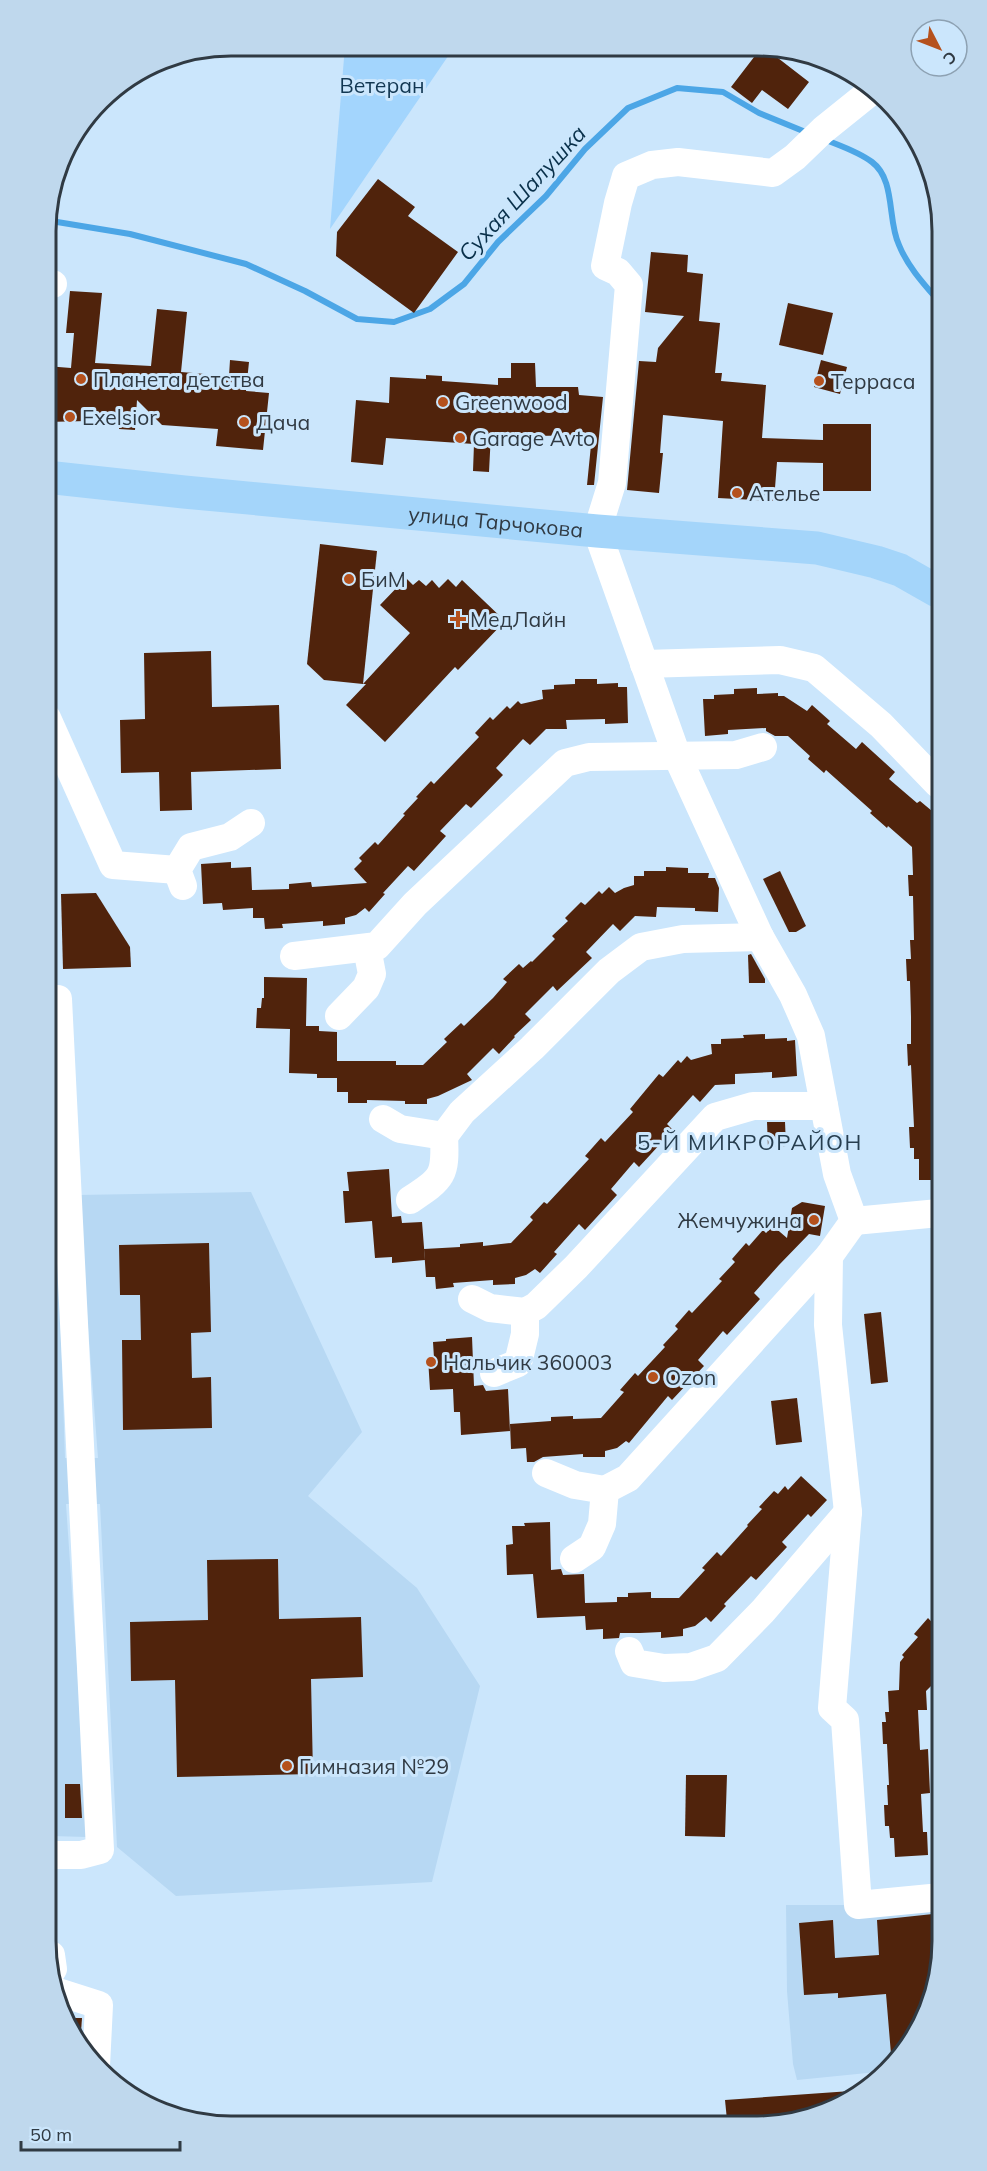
<svg xmlns="http://www.w3.org/2000/svg" width="987" height="2171" font-family="Mulish,sans-serif">
  <style>
    .built { fill: #b7d8f3 }
    .green { fill: #a3d5fd }
    .lines { fill: none; stroke-linecap: round; stroke-linejoin: round }
    .stream { stroke: #4ca6e6; stroke-width: 6 }
    .building { fill: #50230c }
    .minor { stroke: #fff; stroke-width: 28 }
    .major { stroke: #a4d5fa; stroke-width: 33 }
    .poi-dot { fill: #b5511d; stroke: #cbe6fc; stroke-width: 2 }
    .labels { text-anchor: middle; dominant-baseline: central; stroke-width: 6; stroke-linejoin: round; paint-order: stroke }
    .park-label { font-size: 21px; fill: #123752; stroke: #cbe6fc }
    .poi-label { font-size: 21px; fill: #303a43; stroke: #cbe6fc; text-anchor: start }
    .street-label { font-size: 21px; fill: #303a43; stroke: #cbe6fc }
    .water-label { font-size: 22px; font-style: italic; fill: #09304a; stroke: #cbe6fc }
    .neighbourhood-label { font-size: 22px; letter-spacing: 1.5px; fill: #273e4f; stroke: #cbe6fc }
    .rim { fill: none; stroke: #303a43; stroke-width: 3 }
  </style>
  <rect width="100%" height="100%" fill="#cbe6fc"/>
  <g class="built">
    <path d="M46 244 57 250 47 319H46Z"/>
    <path d="M48 1100 59 1277 65 1458H98L78 1195 251 1192 362 1432 308 1496 417 1588 480 1686 432 1882 176 1896 117 1847 100 1504H66L85 1783 87 1837 51 1836Z"/>
    <path d="M941 1897 942 1953 928 2011 896 2062 887 2071 797 2080 793 2064 787 1991 786 1905H858Z"/>
  </g>
  <path class="green" d="M345 46H455L330 229Z"/>
  <g class="lines">
    <g class="stream">
      <path d="M826 140C841 146 859 152 872 162 896 180 887 220 899 245 907 265 922 282 936 298"/>
      <path d="M45 220 130 234 246 264 305 291 357 319 394 322 430 309 464 284 498 242 546 196 585 149 628 108 677 88 723 92 759 113 808 133"/>
    </g>
  </g>
  <g class="building">
    <path d="M761 48H765L809 82 788 109 762 90 752 103 731 87Z"/>
    <path d="M378 179 415 207 408 216 458 252 414 313 336 256 337 232Z"/>
    <path d="M651 252 688 255 687 272 703 274 699 321 720 323 715 373H722L721 381 766 385 762 438 823 440V424H871V491H823V463L777 462 774 501 718 498 723 421 663 415 660 453H663L659 493 627 490 639 361 656 362 658 348 684 316 645 312Z"/>
    <path d="M70 291 102 293 95 363 151 366 157 309 187 312 181 372 229 376 230 360 249 362 246 391 269 393 263 450 216 446 218 429 162 425 137 400 135 430 119 429V423L88 421 46 422V366L71 368 74 333H66Z"/>
    <path d="M788 303 833 313 823 355 779 345Z"/>
    <path d="M821 360 847 367 840 394 814 387Z"/>
    <path d="M511 363H535L536 387H578L579 395 603 397 594 485H587L592 435 535 436V433H491L489 472 473 471 474 444 386 438 383 465 351 462 356 400 389 403 390 377 426 379V375L442 376V381L498 385V378H511Z"/>
    <path d="M320 544 377 551 363 684 324 680 307 664Z"/>
    <path d="M406 578 413 585 419 580 426 586 432 580 439 588 448 579 456 587 462 580 505 621 458 670 455 667 385 742 346 705 366 684H363L410 633 380 605Z"/>
    <path d="M211 651 212 707 279 705 281 769 191 772 192 810 160 811 159 772 121 773 120 720 145 719 144 653Z"/>
    <path d="M575 679H597V684L618 683V687H627L628 723 605 724V719L566 720 567 729H546L530 745 523 739 496 768 503 775 471 808 466 804 440 831 446 836 414 871 408 866 383 893 385 894 369 912 365 908 356 915 345 918V924L323 926V921L282 924 283 928 265 929 264 918H253V908L223 910 222 903 203 904 201 864 231 862V868L251 867 252 890 289 889V884L311 882 312 887 367 883 354 869 362 861 359 858 375 842 378 845 405 815 403 814 418 798 416 797 431 781 434 784 479 737 475 733 490 717 493 720 507 706 510 709 518 701 521 704 543 699 542 690 554 689V685L575 684Z"/>
    <path d="M757 688V694L778 693V696H784L807 711 812 705 830 721 827 724 856 749 862 742 895 772 889 779 917 803 920 801 938 816 932 823 938 830 939 1180H919V1159H914V1148H910L909 1127H914L911 1065 908 1066 907 1044H911V1017L910 981H907L906 959H911L910 940H914L913 896H909L908 875H913L912 847 888 826 887 828 870 813 872 811 826 770 824 773 808 759 810 756 788 736H775L766 731V728L728 730V734L705 736 703 699H714V695L734 694V689Z"/>
    <path d="M666 867 688 868V873H709L708 878H715L719 888 718 912 695 911V908L657 907 656 917 635 916 620 931 613 924 586 952 592 958 557 991 553 986 525 1014 531 1020 514 1036 515 1037 499 1054 493 1048 467 1074 472 1080 438 1096 427 1099V1104H405V1101L367 1100V1103H348V1092H337V1078H317V1074L289 1073 290 1029 256 1028 257 1008H261L262 998H264V977L307 978 306 1026H319V1031L337 1032V1061H396V1065H423L447 1042 444 1039 461 1023 464 1026 493 998 507 982 503 979 519 964 523 968 531 961 532 962 555 939 552 936 568 921 565 918 581 902 585 905 599 891 602 894 609 887 615 893 624 888 634 885V876H644V871H666Z"/>
    <path d="M780 871 806 926 796 932H789L763 879Z"/>
    <path d="M96 893 130 947 131 967 63 969 61 894Z"/>
    <path d="M751 954 765 979V983H749L748 955Z"/>
    <path d="M765 1034V1039L787 1038V1041L795 1040 797 1076 772 1078V1072L735 1074V1084L715 1085 700 1102 693 1095 667 1124 673 1130 639 1167 634 1162 611 1189 617 1195 585 1230 579 1224 554 1252 557 1254 540 1273 535 1269 526 1275 515 1278V1284L493 1285V1280L453 1283 454 1287 436 1289 435 1277H426L424 1249 460 1247V1244L483 1242V1246L511 1243 533 1220 530 1217 544 1202 547 1204 589 1159 585 1156 601 1138 605 1142 633 1112 630 1109 659 1074 663 1077 678 1060 681 1063 687 1056 691 1060 712 1054 711 1044H721V1039L744 1038 743 1035Z"/>
    <path d="M767 1122H785L786 1146 768 1147Z"/>
    <path d="M389 1169 392 1217 401 1216 402 1223 422 1222 425 1260 392 1263V1257L375 1258 372 1221 345 1223 343 1191H349L347 1172Z"/>
    <path d="M802 1202 825 1206 820 1236 809 1234 779 1265 754 1293 760 1299 727 1335 723 1331 698 1360 704 1366 672 1400 668 1396 629 1443 626 1441 617 1448 605 1451V1457H583V1454L543 1457 534 1462H527L526 1448 511 1449 510 1424 551 1421V1417L573 1416V1419L601 1418 624 1392 620 1390 635 1373 638 1376 665 1347 663 1345 678 1329 675 1326 689 1310 692 1313 722 1281 719 1279 735 1262 732 1259 746 1243 749 1246 763 1230 766 1233 773 1226 787 1238 792 1208Z"/>
    <path d="M209 1243 211 1332 191 1333 192 1378 211 1377 212 1428 123 1430 122 1340H141L140 1295H120L119 1245Z"/>
    <path d="M881 1312 888 1382 871 1384 864 1314Z"/>
    <path d="M472 1337 474 1386 483 1385 486 1391 508 1389 510 1431 461 1435 460 1412H454L453 1389 430 1390 428 1358H434L433 1342 446 1341V1339Z"/>
    <path d="M797 1398 802 1442 776 1445 771 1401Z"/>
    <path d="M801 1476 827 1500 811 1517 808 1514 782 1542 787 1547 756 1580 751 1576 724 1604 726 1606 711 1622 706 1617 695 1626 683 1629V1636L661 1638V1632L640 1633H620L619 1638 603 1639V1629L586 1630 585 1616 537 1618 533 1574 507 1575 506 1545 513 1544 512 1526H525L524 1523 550 1522 551 1570 561 1569 563 1575 584 1574 585 1603 617 1602V1597H628V1593L651 1592V1598H679L705 1570 702 1568 717 1552 721 1556 748 1526 747 1525 762 1509 759 1507 774 1491 778 1494 785 1486 788 1490Z"/>
    <path d="M278 1559 279 1619 361 1617 363 1677 311 1679 313 1774 177 1777 175 1680 131 1681 130 1622 208 1620 207 1560Z"/>
    <path d="M928 1618 940 1631 941 1676 926 1691 927 1710H918L920 1750 928 1749 930 1793 921 1794 923 1832H927L928 1855 895 1857 894 1838H890L889 1826H885L884 1805H888L887 1785H889L887 1744H883L882 1722H886L885 1712H889L888 1691 899 1690 900 1662 904 1657 902 1655 918 1637 914 1634Z"/>
    <path d="M686 1775H727L725 1837 685 1836Z"/>
    <path d="M65 1784H80L82 1818H65Z"/>
    <path d="M933 1914 936 1977 928 2011 892 2066 886 1994 838 1998V1993L804 1995 799 1923 833 1920 835 1958 879 1955 877 1920Z"/>
    <path d="M64 2018H82L80 2046 70 2033Z"/>
    <path d="M865 2090 859 2095 805 2120H727L725 2100Z"/>
  </g>
  <g class="lines">
    <g class="minor">
      <path d="M874 89 823 130 795 157 773 173 678 162 652 165 626 176 618 203 605 266 618 272 629 285 612 483 597 531 677 756 760 937 793 995 811 1036 837 1174 854 1221 939 1213"/>
      <path d="M46 283 53 284"/>
      <path d="M644 664 780 660 814 668 881 725 938 784"/>
      <path d="M47 718 113 865 177 870"/>
      <path d="M183 886 177 870 191 847 230 837 251 823"/>
      <path d="M294 956 377 946 415 904 565 763 589 757 736 755 763 747"/>
      <path d="M339 1016 366 988 372 974 367 948"/>
      <path d="M383 1119 400 1129 444 1136 462 1112 532 1048 609 971 641 947 683 939 760 937"/>
      <path d="M410 1200C443 1178 446 1176 444 1136"/>
      <path d="M854 1221 829 1256 828 1325 848 1512 832 1708 845 1720 858 1905 941 1897"/>
      <path d="M472 1299 490 1308 525 1312 536 1306 576 1267 715 1117 753 1106H824"/>
      <path d="M494 1373 518 1363 525 1334V1312"/>
      <path d="M546 1473 575 1485 605 1490"/>
      <path d="M574 1559 592 1547 602 1524 605 1490 628 1478 829 1256"/>
      <path d="M629 1651 634 1663 664 1668 691 1667 717 1658 763 1611 848 1512"/>
      <path d="M51 1855H81L100 1850 58 999"/>
      <path d="M51 1955 53 1969 51 1972"/>
      <path d="M52 1990 99 2005 96 2066"/>
    </g>
    <path class="major" id="s1" d="M46 477 184 492 597 531 817 548 876 562 900 570 937 591"/>
  </g>
  <g class="poi-dot">
    <circle cx="81" cy="379" r="6"/>
    <circle cx="819" cy="381" r="6"/>
    <circle cx="443" cy="402" r="6"/>
    <circle cx="70" cy="417" r="6"/>
    <circle cx="244" cy="422" r="6"/>
    <circle cx="460" cy="438" r="6"/>
    <circle cx="737" cy="493" r="6"/>
    <circle cx="349" cy="579" r="6"/>
    <path d="M455 610h6v6h6v6h-6v6h-6v-6h-6v-6h6z"/>
    <circle cx="814" cy="1220" r="6"/>
    <circle cx="431" cy="1362" r="6"/>
    <circle cx="653" cy="1377" r="6"/>
    <circle cx="287" cy="1766" r="6"/>
  </g>
  <g class="labels">
    <g class="park-label">
      <text x="382" y="85">Ветеран</text>
    </g>
    <g class="poi-label">
      <text x="93" y="379">Планета детства</text>
      <text x="831" y="381">Терраса</text>
      <text x="455" y="402">Greenwood</text>
      <text x="82" y="417">Exelsior</text>
      <text x="256" y="422">Дача</text>
      <text x="472" y="438">Garage Avto</text>
      <text x="749" y="493">Ателье</text>
      <text x="361" y="579">БиМ</text>
      <text x="470" y="619">МедЛайн</text>
      <text x="802" y="1220" text-anchor="end">Жемчужина</text>
      <text x="443" y="1362">Нальчик 360003</text>
      <text x="665" y="1377">Ozon</text>
      <text x="299" y="1766">Гимназия №29</text>
    </g>
    <g class="street-label">
      <text stroke="none"><textPath href="#s1" startOffset="452">улица Тарчокова</textPath></text>
    </g>
    <g class="water-label">
      <text transform="translate(522 193) rotate(-47)">Сухая Шалушка</text>
    </g>
    <g class="neighbourhood-label">
      <text x="750" y="1142">5-Й МИКРОРАЙОН</text>
    </g>
  </g>
  <path d="M0 0H987V2171H0ZM231 56H757A175 175 0 0 1 932 231V1941A175 175 0 0 1 757 2116H231A175 175 0 0 1 56 1941V231A175 175 0 0 1 231 56Z" fill="#bfd8ed" fill-rule="evenodd"/>
  <path class="rim" d="M231 56H757A175 175 0 0 1 932 231V1941A175 175 0 0 1 757 2116H231A175 175 0 0 1 56 1941V231A175 175 0 0 1 231 56Z"/>
  <g transform="translate(939 48) rotate(132)"><circle r="28" fill="#cbe6fc" stroke="#8da1b2" stroke-width="1.5"/>
  <path d="M0-4.5L10 22L0 15L-10 22Z" fill="#b5511d"/>
  <text y="-9" font-size="16" font-weight="bold" text-anchor="middle" fill="#303a43">С</text>
  </g>
  <path d="M21 2141v9h159v-9" fill="none" stroke="#303a43" stroke-width="3"/>
  <text x="30" y="2141" font-size="18" fill="#303a43" stroke="#cbe6fc" stroke-width="4.5" paint-order="stroke">50 m</text>
</svg>
